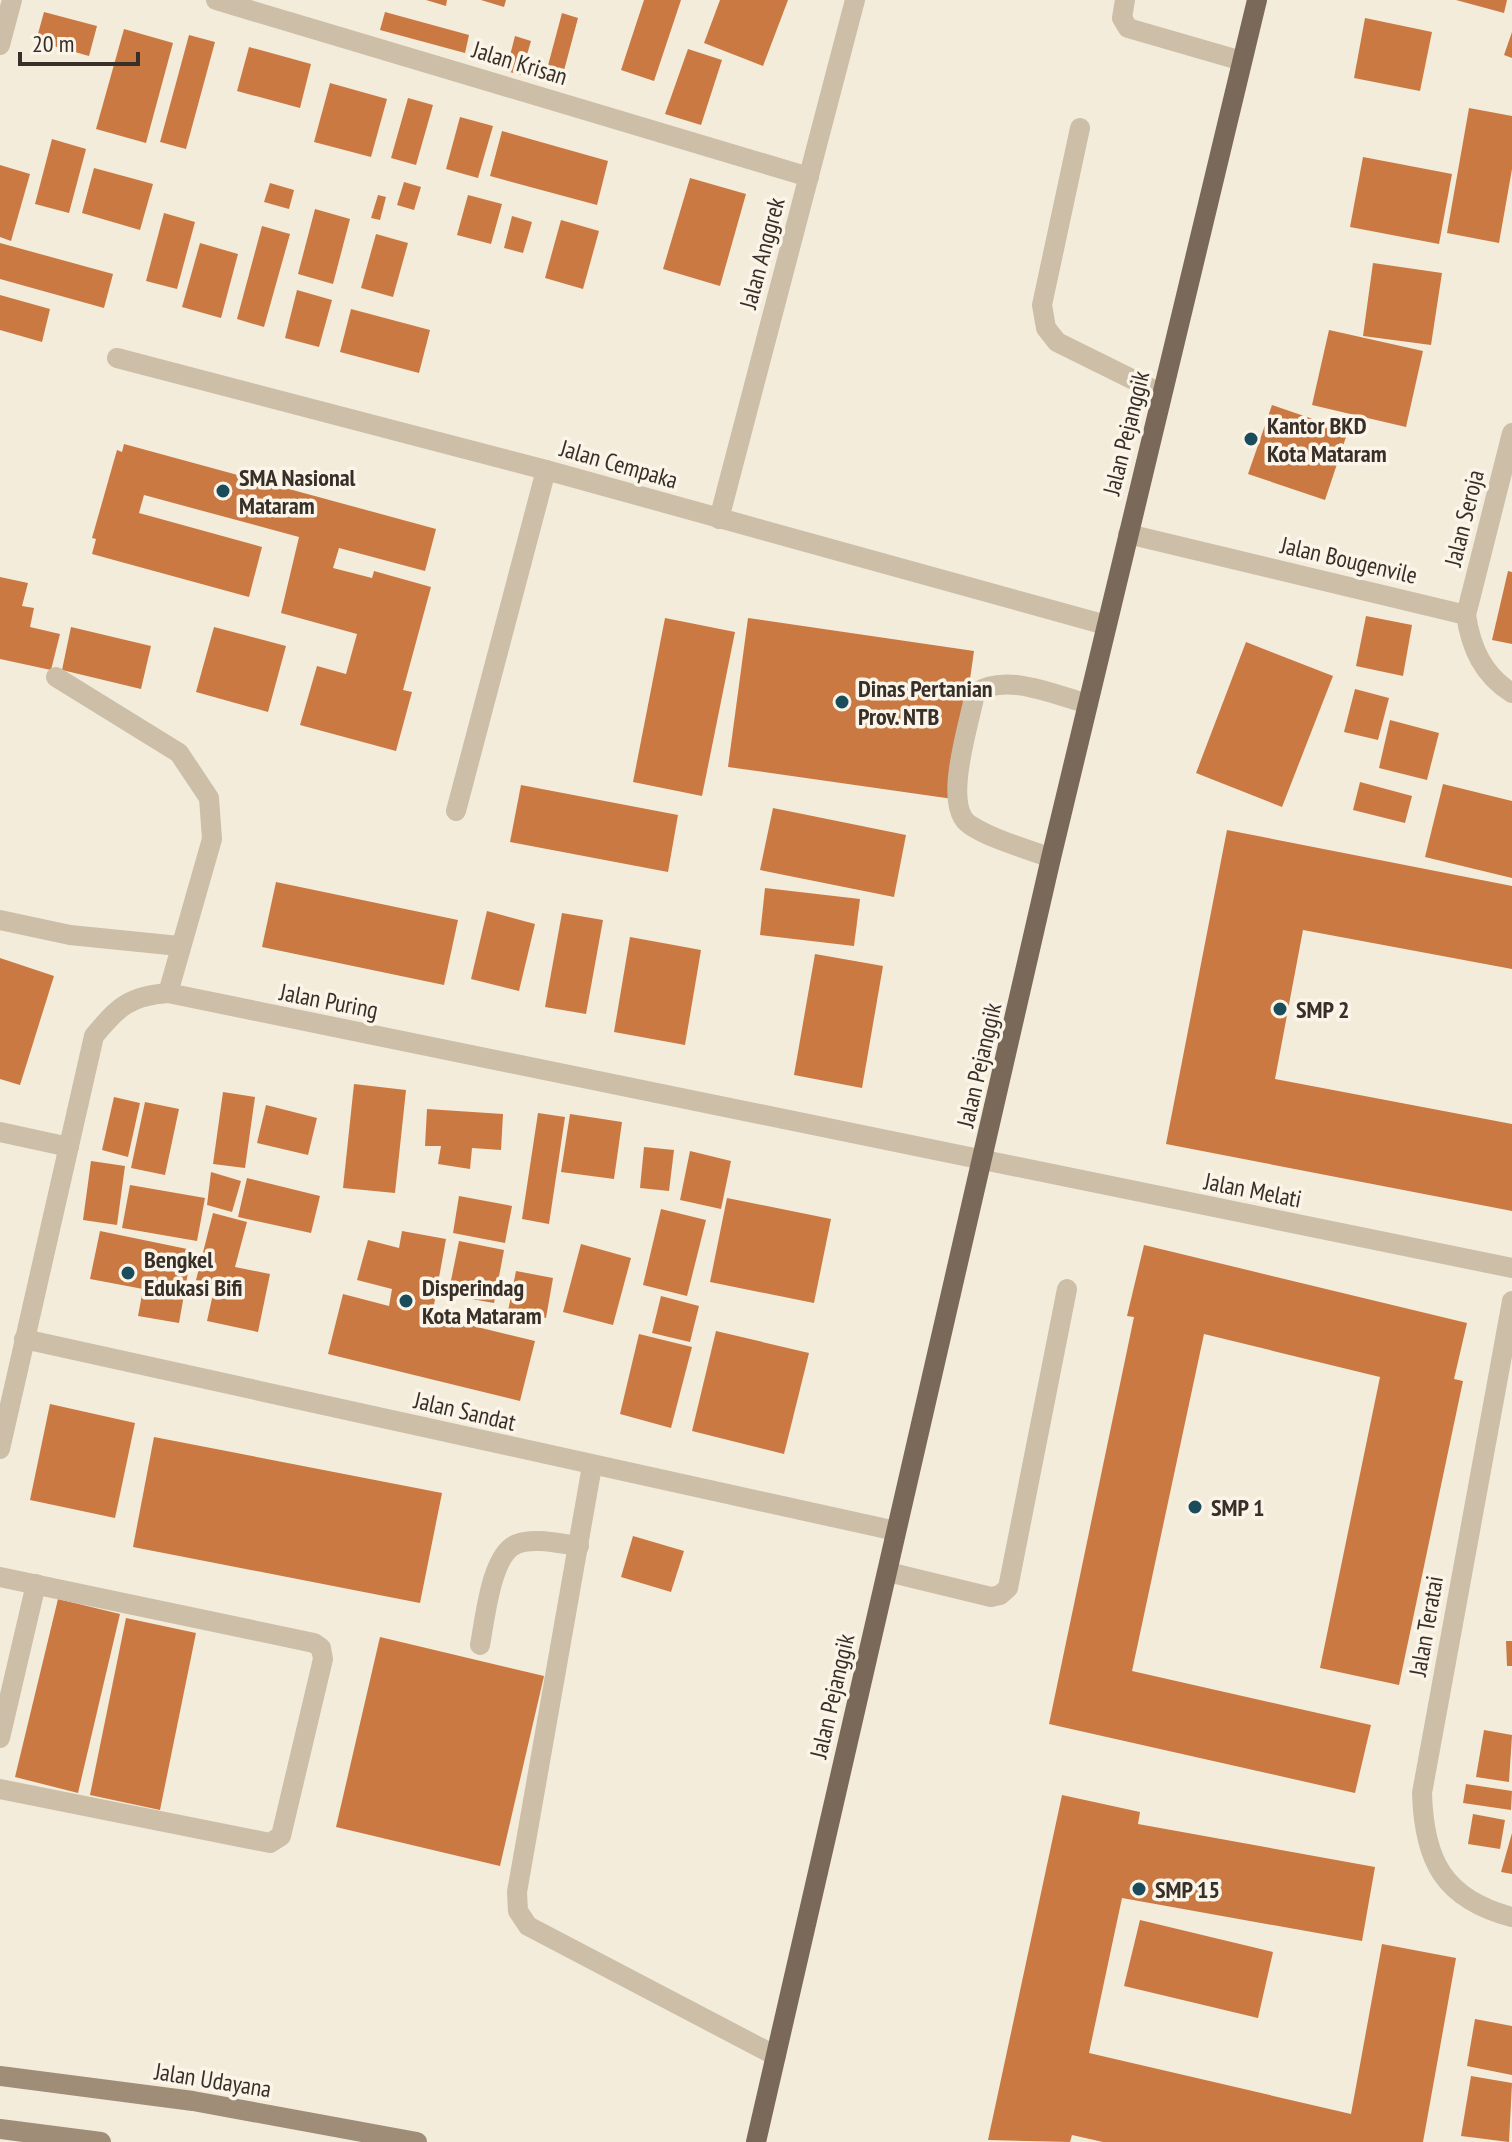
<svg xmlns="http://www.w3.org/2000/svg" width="1512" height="2142" font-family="'PT Sans Narrow',sans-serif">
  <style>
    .building { fill: #cb7942 }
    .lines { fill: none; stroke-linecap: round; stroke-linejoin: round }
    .lane { stroke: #ccbea7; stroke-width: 20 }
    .street { stroke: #ccbea7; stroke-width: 20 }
    .secondary { stroke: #9f8d78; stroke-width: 20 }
    .primary { stroke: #7a6958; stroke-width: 20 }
    .poi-dot { fill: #1b4c5b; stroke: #faf5e8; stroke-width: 3 }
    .labels { text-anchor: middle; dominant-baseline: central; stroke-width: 7; stroke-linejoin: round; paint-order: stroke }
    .street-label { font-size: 24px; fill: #382f28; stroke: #faf5e8 }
    .poi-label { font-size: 24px; font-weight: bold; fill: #382f28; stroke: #faf5e8; text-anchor: start }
  </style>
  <rect width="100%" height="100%" fill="#f3ecdb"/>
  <g class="building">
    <path d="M426 0H447L446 6Z"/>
    <path d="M481 0H506L504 7Z"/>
    <path d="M644 0H681L654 81 621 70Z"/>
    <path d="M720 0H788L763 66 704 43Z"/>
    <path d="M1456 0H1507L1504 13Z"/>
    <path d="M44 12 97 26 89 56 36 41Z"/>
    <path d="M385 12 469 35 465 53 380 30Z"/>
    <path d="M562 13 578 18 562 78 546 73Z"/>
    <path d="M1365 18 1432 32 1420 91 1354 78Z"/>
    <path d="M124 29 173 43 146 143 96 129Z"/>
    <path d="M1512 32V58L1504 55Z"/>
    <path d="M189 35 215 42 186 149 160 142Z"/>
    <path d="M515 36 531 41 521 75 506 71Z"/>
    <path d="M249 47 311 64 300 108 237 91Z"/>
    <path d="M688 49 722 60 701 125 665 114Z"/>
    <path d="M330 83 387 99 371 157 314 142Z"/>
    <path d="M408 98 433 105 416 165 391 158Z"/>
    <path d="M1469 108 1512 116V169L1499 243 1447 233Z"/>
    <path d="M460 117 493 126 478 178 446 169Z"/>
    <path d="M502 131 608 161 597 205 490 176Z"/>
    <path d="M52 139 86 149 69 213 35 204Z"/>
    <path d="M1363 157 1452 174 1439 244 1350 227Z"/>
    <path d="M0 165 30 174 11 241 0 237Z"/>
    <path d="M94 168 153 184 140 230 82 213Z"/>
    <path d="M690 178 746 194 720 286 663 269Z"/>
    <path d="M404 182 421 187 414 210 397 205Z"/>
    <path d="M270 183 294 190 289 209 264 202Z"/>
    <path d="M378 195 386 197 380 220 371 218Z"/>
    <path d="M468 195 502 204 491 244 457 235Z"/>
    <path d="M315 209 350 219 333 284 298 274Z"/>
    <path d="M164 213 195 222 177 289 146 281Z"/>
    <path d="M512 216 532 222 523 253 504 248Z"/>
    <path d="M561 220 599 231 583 289 545 278Z"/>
    <path d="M262 226 290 234 264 327 237 319Z"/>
    <path d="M376 234 408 243 393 297 361 288Z"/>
    <path d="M0 243 113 274 104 308 0 279Z"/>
    <path d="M200 243 238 254 221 318 182 307Z"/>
    <path d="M1373 263 1442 273 1431 345 1363 336Z"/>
    <path d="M297 290 332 300 319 347 285 338Z"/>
    <path d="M0 295 50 309 42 342 0 330Z"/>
    <path d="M351 309 430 330 419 373 340 352Z"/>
    <path d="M1329 330 1423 351 1406 427 1312 405Z"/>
    <path d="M1272 405 1348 431 1325 500 1248 474Z"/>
    <path d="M124 444 436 529 425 571 339 548 333 568 372 578 374 571 431 587 403 690 412 692 396 751 300 725 317 666 346 674 357 634 281 613 299 537 144 495 139 513 262 547 249 597 92 554 96 539 92 538 117 450 122 452Z"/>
    <path d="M1508 571 1512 572V644L1492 640Z"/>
    <path d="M0 577 28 583 22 606 34 608 30 627 60 634 51 670 0 659Z"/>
    <path d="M1366 616 1412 625 1403 676 1356 666Z"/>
    <path d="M665 618 735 632 702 796 633 782Z"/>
    <path d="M748 618 974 651 953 799 728 767Z"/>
    <path d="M71 627 151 646 141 689 62 670Z"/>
    <path d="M214 627 286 646 268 712 196 692Z"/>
    <path d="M1246 642 1333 676 1282 807 1196 773Z"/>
    <path d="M1355 689 1389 698 1378 740 1344 732Z"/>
    <path d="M1390 720 1439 733 1427 780 1379 768Z"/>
    <path d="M1360 782 1412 796 1405 823 1353 810Z"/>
    <path d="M1443 784 1512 801V878L1425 857Z"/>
    <path d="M521 785 678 815 668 872 510 842Z"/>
    <path d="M773 808 906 835 894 897 760 870Z"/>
    <path d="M1227 830 1512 886V969L1303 930 1275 1079 1512 1124V1211L1166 1144Z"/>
    <path d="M276 882 458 920 444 985 262 947Z"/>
    <path d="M765 888 860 899 854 946 760 935Z"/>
    <path d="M487 911 535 924 519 991 471 979Z"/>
    <path d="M562 913 603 920 586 1014 545 1007Z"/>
    <path d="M630 937 701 950 685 1045 614 1032Z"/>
    <path d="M815 954 883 966 862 1088 794 1075Z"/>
    <path d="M0 958 54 976 20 1085 0 1079Z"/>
    <path d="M354 1084 406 1090 395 1193 343 1188Z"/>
    <path d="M223 1092 255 1097 245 1168 213 1164Z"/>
    <path d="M114 1097 140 1103 128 1157 102 1150Z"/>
    <path d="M145 1102 179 1109 165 1175 131 1168Z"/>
    <path d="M266 1105 317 1118 308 1155 257 1143Z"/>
    <path d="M427 1109 503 1114 501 1150 472 1148 470 1169 438 1164 441 1146H425Z"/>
    <path d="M538 1113 565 1117 549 1224 522 1219Z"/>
    <path d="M570 1114 622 1122 614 1179 561 1172Z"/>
    <path d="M644 1147 674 1150 669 1191 640 1188Z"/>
    <path d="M690 1151 731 1161 721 1209 680 1200Z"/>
    <path d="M91 1161 125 1166 117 1225 83 1220Z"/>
    <path d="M211 1172 241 1181 232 1212 207 1205Z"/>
    <path d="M247 1178 320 1196 311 1233 238 1217Z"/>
    <path d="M130 1185 205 1198 197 1241 122 1228Z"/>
    <path d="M459 1196 512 1206 505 1243 453 1233Z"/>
    <path d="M727 1198 831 1219 814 1303 710 1282Z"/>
    <path d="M661 1209 706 1220 687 1296 643 1285Z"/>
    <path d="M213 1213 247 1222 235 1267 270 1274 258 1332 207 1321 215 1285 196 1280Z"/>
    <path d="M100 1231 192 1250 179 1323 138 1316 143 1289 90 1279Z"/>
    <path d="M402 1231 446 1239 432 1316 535 1341 520 1401 328 1354 343 1294 389 1306 392 1289 357 1280 368 1240 399 1248Z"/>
    <path d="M459 1241 504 1250 494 1303 448 1295Z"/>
    <path d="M581 1244 631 1258 613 1325 563 1312Z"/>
    <path d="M1144 1245 1467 1323 1454 1379 1463 1381 1399 1685 1320 1668 1380 1377 1204 1334 1132 1671 1371 1725 1355 1793 1049 1724 1134 1317 1127 1316Z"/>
    <path d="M516 1271 553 1278 546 1318 508 1311Z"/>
    <path d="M661 1296 699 1306 690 1342 652 1333Z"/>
    <path d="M716 1331 809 1353 784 1454 692 1431Z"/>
    <path d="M639 1334 692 1347 671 1428 620 1414Z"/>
    <path d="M50 1404 135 1423 115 1518 30 1500Z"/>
    <path d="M154 1437 442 1493 420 1603 133 1547Z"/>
    <path d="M633 1536 684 1551 671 1592 621 1577Z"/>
    <path d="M58 1599 120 1614 78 1793 15 1777Z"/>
    <path d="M126 1618 196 1633 160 1810 90 1795Z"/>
    <path d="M380 1637 544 1676 500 1866 336 1827Z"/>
    <path d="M1506 1641H1512V1666H1507Z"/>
    <path d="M1484 1730 1512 1735 1509 1782 1476 1777Z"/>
    <path d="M1466 1784 1512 1791 1511 1810 1463 1803Z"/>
    <path d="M1062 1795 1140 1812 1138 1824 1375 1867 1362 1941 1122 1898 1089 2053 1351 2114 1382 1944 1456 1958 1423 2142H1103L1072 2135 1070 2142 988 2140Z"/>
    <path d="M1473 1814 1505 1820 1500 1849 1468 1844Z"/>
    <path d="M1512 1833V1874L1501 1872Z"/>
    <path d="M1140 1920 1273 1952 1258 2018 1124 1986Z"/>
    <path d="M1475 2019 1512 2026V2075L1467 2066Z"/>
    <path d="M1471 2076 1512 2083 1509 2142 1461 2136Z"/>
  </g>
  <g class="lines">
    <g class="lane">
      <path d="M1125 0 1122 18 1128 28 1242 61"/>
      <path d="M1080 128 1042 305 1046 328 1057 342 1162 394"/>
      <path d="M56 677 179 753 209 798 212 839 168 993"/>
      <path d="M456 811 546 470"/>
      <path d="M1051 858C1025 848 993 840 970 825 941 807 970 722 975 693 1006 672 1055 695 1088 704"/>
      <path d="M0 920 70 935 179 946"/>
      <path d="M592 1466 517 1892 518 1911 528 1926 776 2056"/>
      <path d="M888 1572 991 1597 1000 1595 1008 1588 1067 1289"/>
      <path d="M0 1577 314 1643 321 1648 323 1659 281 1836 270 1843 0 1789"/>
      <path d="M480 1645C485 1620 491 1553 517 1544 535 1537 560 1544 579 1546"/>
      <path d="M0 1738 36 1584"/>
    </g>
    <g class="street">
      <path d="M216 0 809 177"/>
      <path d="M0 45 12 0"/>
      <path d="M117 358 546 470 1106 625"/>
      <path d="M719 519 855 0"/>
      <path d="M1128 534 1466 615C1471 648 1483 675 1512 693"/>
      <path d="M1466 615 1512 433"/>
      <path d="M0 1132 69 1147"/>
      <path d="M1512 1301 1422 1793C1424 1860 1443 1899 1512 1917"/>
      <path d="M24 1339 896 1531"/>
      <path d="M0 1449 94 1036C118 1007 129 996 168 993L1512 1268"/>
    </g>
    <g class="secondary">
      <path d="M0 2076 193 2101 417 2142"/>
      <path d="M0 2129 101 2142"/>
    </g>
    <path class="primary" d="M756 2142 1051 858 1257 0"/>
  </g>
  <g class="poi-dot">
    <circle cx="1251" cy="439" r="8"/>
    <circle cx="223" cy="491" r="8"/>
    <circle cx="842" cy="702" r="8"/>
    <circle cx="1280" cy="1009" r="8"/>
    <circle cx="128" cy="1273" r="8"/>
    <circle cx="406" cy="1301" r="8"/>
    <circle cx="1195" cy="1507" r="8"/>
    <circle cx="1139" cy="1889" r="8"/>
  </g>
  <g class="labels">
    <g class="street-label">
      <text transform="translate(520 63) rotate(17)">Jalan Krisan</text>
      <text transform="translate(762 253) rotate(-75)">Jalan Anggrek</text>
      <text transform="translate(1126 433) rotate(-76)">Jalan Pejanggik</text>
      <text transform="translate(619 464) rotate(16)">Jalan Cempaka</text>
      <text transform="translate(1464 518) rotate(-76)">Jalan Seroja</text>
      <text transform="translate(1349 560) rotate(13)">Jalan Bougenvile</text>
      <text transform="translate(329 1001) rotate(11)">Jalan Puring</text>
      <text transform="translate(979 1065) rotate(-77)">Jalan Pejanggik</text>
      <text transform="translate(1253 1190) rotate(11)">Jalan Melati</text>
      <text transform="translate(465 1411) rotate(13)">Jalan Sandat</text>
      <text transform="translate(1426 1626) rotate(-80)">Jalan Teratai</text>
      <text transform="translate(832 1696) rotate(-77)">Jalan Pejanggik</text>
      <text transform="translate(213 2080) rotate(9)">Jalan Udayana</text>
    </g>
    <g class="poi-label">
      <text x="1267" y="425">Kantor BKD<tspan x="1267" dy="28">Kota Mataram</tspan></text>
      <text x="239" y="477">SMA Nasional<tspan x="239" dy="28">Mataram</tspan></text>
      <text x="858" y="688">Dinas Pertanian<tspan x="858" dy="28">Prov. NTB</tspan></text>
      <text x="1296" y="1009">SMP 2</text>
      <text x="144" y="1259">Bengkel<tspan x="144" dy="28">Edukasi Bifi</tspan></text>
      <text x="422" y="1287">Disperindag<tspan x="422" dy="28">Kota Mataram</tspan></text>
      <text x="1211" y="1507">SMP 1</text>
      <text x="1155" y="1889">SMP 15</text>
    </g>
  </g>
  <path d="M20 52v12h118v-12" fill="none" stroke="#382f28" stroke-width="4"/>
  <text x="32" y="52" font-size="24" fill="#382f28" stroke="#faf5e8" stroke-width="6" paint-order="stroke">20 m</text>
</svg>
